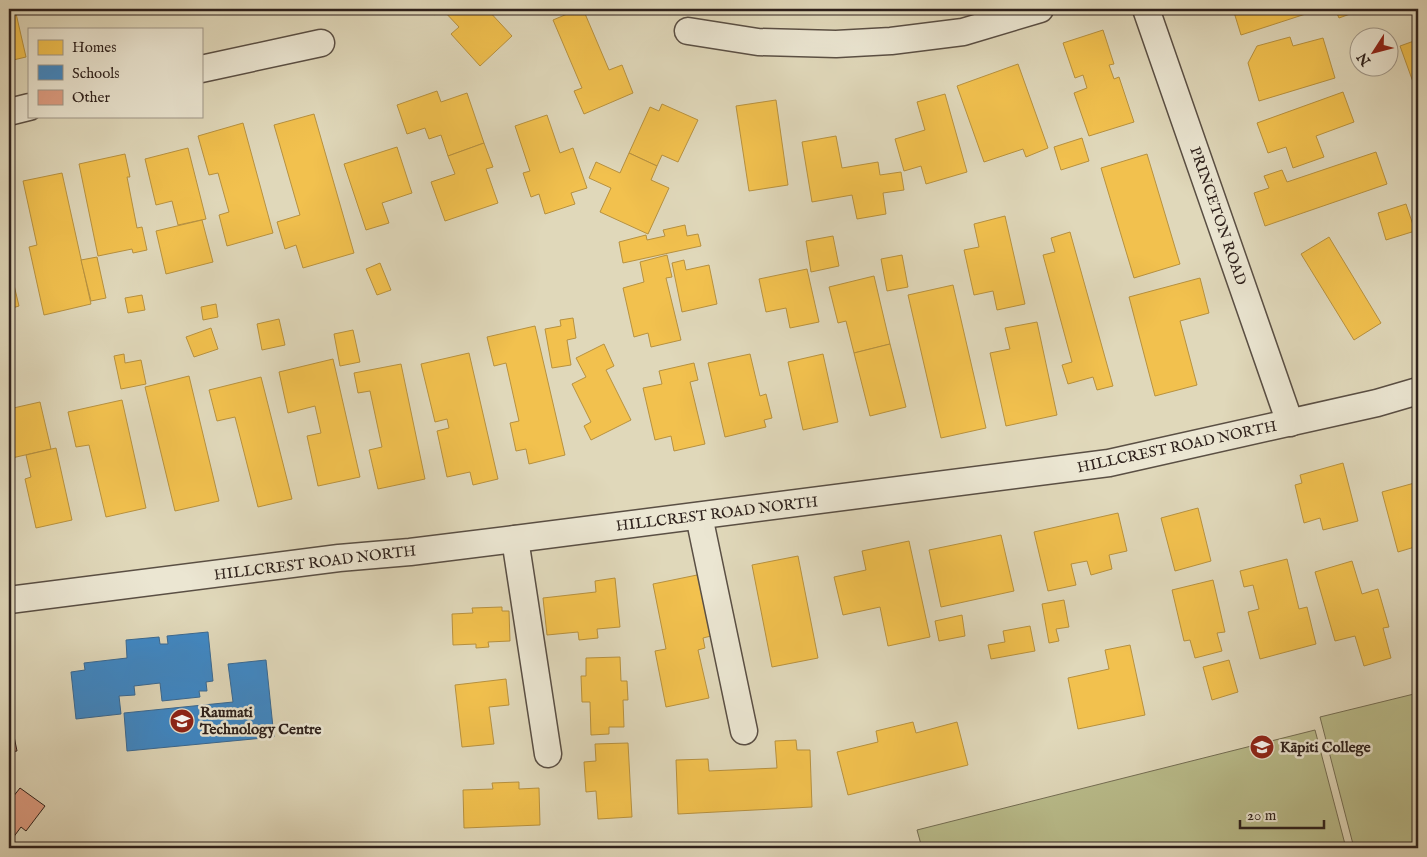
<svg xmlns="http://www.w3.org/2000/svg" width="1427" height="857" font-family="'IM FELL English',serif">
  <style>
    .green { fill: #b9bc8b; stroke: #746e54 }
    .homes { fill: #f2c14e; stroke: #b7913f }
    .schools { fill: #3f88c5; stroke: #3a6992 }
    .building { fill: #de9d82; stroke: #2e211c }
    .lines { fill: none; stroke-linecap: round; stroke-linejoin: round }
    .minor-casing { stroke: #5a4f44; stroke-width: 29 }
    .minor { stroke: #ebe6d2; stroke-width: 26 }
    .labels { text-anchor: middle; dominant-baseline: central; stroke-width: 5; stroke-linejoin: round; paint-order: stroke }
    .street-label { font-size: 15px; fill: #2e211c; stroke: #ebe6d2 }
    .poi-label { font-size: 15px; font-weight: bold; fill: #2e211c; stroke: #ebe6d2; text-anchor: start }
  </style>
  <rect width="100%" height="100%" fill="#e0d8ba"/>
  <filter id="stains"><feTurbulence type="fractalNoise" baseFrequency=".004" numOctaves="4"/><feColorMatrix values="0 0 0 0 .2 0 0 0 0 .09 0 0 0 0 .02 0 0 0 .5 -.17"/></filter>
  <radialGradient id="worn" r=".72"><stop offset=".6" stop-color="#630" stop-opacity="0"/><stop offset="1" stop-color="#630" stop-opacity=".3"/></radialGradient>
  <g class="green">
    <path d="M1418 693V848H1354L1320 717Z"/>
    <path d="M1315 730 1346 848H922L917 830Z"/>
  </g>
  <g class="homes">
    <path d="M9 9H15L26 57 9 61Z"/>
    <path d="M429 9H441L434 15Z"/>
    <path d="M442 9H487L512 36 480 66 451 34 459 27Z"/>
    <path d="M579 9H583L609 70 622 65 633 93 584 114 574 91 582 88 553 20Z"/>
    <path d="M1233 9H1321L1241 35Z"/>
    <path d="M1335 9H1364L1339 18Z"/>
    <path d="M1103 30 1114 64 1109 65 1114 79 1119 77 1134 122 1089 136 1074 93 1087 88 1083 75 1075 78 1063 43Z"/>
    <path d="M1290 37 1293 46 1323 38 1335 78 1259 101 1248 63 1257 46Z"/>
    <path d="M1414 41 1418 52V80L1413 82 1400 46Z"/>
    <path d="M1018 64 1048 148 1026 157 1023 149 984 162 957 86Z"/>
    <path d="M437 91 441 102 467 93 484 143 448 156 441 135 429 139 425 128 407 134 397 105Z"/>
    <path d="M1343 92 1354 122 1316 136 1324 157 1293 168 1286 147 1268 153 1257 123Z"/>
    <path d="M945 94 967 172 926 184 921 166 904 171 895 139 925 130 917 102Z"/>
    <path d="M776 100 788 185 749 191 736 106Z"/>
    <path d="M662 104 698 120 678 162 662 155 657 166 629 153 650 107 659 111Z"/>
    <path d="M314 114 354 253 303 268 296 245 285 249 277 222 300 215 274 125Z"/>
    <path d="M547 115 560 153 573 148 587 188 571 193 575 204 545 214 539 194 531 197 523 173 530 171 515 126Z"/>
    <path d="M243 123 273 233 227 246 219 215 229 212 218 173 209 175 198 136Z"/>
    <path d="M836 136 842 168 878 162 880 175 901 172 904 190 883 193 886 214 857 219 852 195 812 202 802 142Z"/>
    <path d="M1082 138 1089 161 1061 170 1054 147Z"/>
    <path d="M484 143 493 167 486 169 498 203 445 221 431 182 455 174 448 156Z"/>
    <path d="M397 147 412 193 382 203 389 223 366 230 344 164Z"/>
    <path d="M188 148 206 219 178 225 172 201 156 205 145 159Z"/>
    <path d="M1376 152 1387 184 1265 226 1254 193 1269 188 1264 176 1282 170 1287 182Z"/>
    <path d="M629 153 657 166 651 180 669 188 648 234 600 212 611 188 589 178 596 162 620 173Z"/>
    <path d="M125 154 130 177H127L137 228 142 227 147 250 133 253 132 249 98 256 79 164Z"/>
    <path d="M1147 154 1180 264 1134 278 1101 168Z"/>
    <path d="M62 173 91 304 44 315 29 247 37 245 23 181Z"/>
    <path d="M1406 204 1415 231 1386 240 1378 213Z"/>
    <path d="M1005 216 1025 304 997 310 993 291 974 295 964 250 979 247 974 224Z"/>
    <path d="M202 220 213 262 166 274 156 231Z"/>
    <path d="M685 225 687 236 698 234 701 246 623 263 619 242 646 235 647 240 665 236 663 230Z"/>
    <path d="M1070 232 1113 386 1097 390 1093 377 1068 384 1062 365 1072 362 1043 255 1055 252 1051 238Z"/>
    <path d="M833 236 839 266 811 272 806 241Z"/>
    <path d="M1329 237 1381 323 1354 340 1301 254Z"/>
    <path d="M667 255 672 277 666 278 681 340 651 347 648 333 634 337 623 288 644 282 640 262Z"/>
    <path d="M902 255 908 287 887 291 881 259Z"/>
    <path d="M97 257 106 298 91 301 81 260Z"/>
    <path d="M684 260 686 270 709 265 717 304 682 312 672 263Z"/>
    <path d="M380 263 391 290 377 295 366 269Z"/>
    <path d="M9 264 19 306 9 309Z"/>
    <path d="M807 269 819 322 790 328 786 308 766 312 759 279Z"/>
    <path d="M874 276 890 344 854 353 846 321 838 323 829 287Z"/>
    <path d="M1200 278 1209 313 1180 321 1197 385 1155 396 1129 297Z"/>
    <path d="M953 285 986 428 941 438 908 295Z"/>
    <path d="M142 295 145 310 128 313 125 298Z"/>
    <path d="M216 304 218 317 203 320 201 307Z"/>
    <path d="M573 318 576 338 567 340 571 365 552 368 545 329 561 326 560 320Z"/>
    <path d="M279 319 285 345 262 350 257 324Z"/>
    <path d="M1037 322 1057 415 1006 426 990 353 1010 349 1005 328Z"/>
    <path d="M535 326 565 455 529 464 526 449 516 451 510 423 519 421 506 363 494 366 487 337Z"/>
    <path d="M211 328 218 349 194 357 186 337Z"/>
    <path d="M353 330 360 362 340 366 334 334Z"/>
    <path d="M604 344 614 366 606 370 631 420 591 440 584 426 591 422 572 384 586 377 576 358Z"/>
    <path d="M890 344 906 407 870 416 854 353Z"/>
    <path d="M469 353 498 479 473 485 470 472 447 477 437 431 449 428 447 419 435 422 421 364Z"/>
    <path d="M124 354 125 363 141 360 146 384 121 389 114 356Z"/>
    <path d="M750 354 760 396 766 394 772 418 764 420 766 427 725 437 708 363Z"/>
    <path d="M823 354 838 422 803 430 788 362Z"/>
    <path d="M333 359 360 477 318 486 307 436 321 433 315 406 288 413 279 372Z"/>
    <path d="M694 363 698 380 690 382 705 444 674 451 671 436 655 440 643 388 662 384 659 371Z"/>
    <path d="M401 364 425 479 378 489 369 450 382 447 370 391 358 393 354 373Z"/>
    <path d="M189 376 219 501 175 511 145 387Z"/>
    <path d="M261 377 292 499 258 507 235 417 217 421 209 390Z"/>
    <path d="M122 400 146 508 106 517 89 445 76 447 68 412Z"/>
    <path d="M40 402 51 449 12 458 9 446V409Z"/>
    <path d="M56 448 72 520 36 528 25 479 31 477 26 455Z"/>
    <path d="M1343 463 1358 521 1323 530 1320 518 1304 523 1295 485 1302 483 1300 475Z"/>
    <path d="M1418 482V546L1398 552 1382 492Z"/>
    <path d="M1198 508 1211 561 1175 571 1161 518Z"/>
    <path d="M1118 513 1127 551 1109 555 1112 569 1091 575 1087 561 1071 564 1076 585 1048 591 1034 532Z"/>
    <path d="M1001 535 1014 591 941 607 929 550Z"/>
    <path d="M909 541 930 637 888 646 880 607 843 615 834 577 866 570 862 551Z"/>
    <path d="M798 556 818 658 772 667 752 565Z"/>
    <path d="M1287 559 1299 609 1307 607 1316 644 1260 659 1248 612 1259 609 1253 585 1244 587 1240 571Z"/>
    <path d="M1352 561 1362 594 1378 589 1389 627 1383 628 1391 658 1364 666 1355 636 1335 641 1315 572Z"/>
    <path d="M702 574 715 635 703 638 705 648 698 650 709 698 666 707 655 651 666 649 653 584Z"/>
    <path d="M615 578 620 627 597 629 598 638 579 640 578 632 547 635 543 598 596 592 595 581Z"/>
    <path d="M1213 580 1225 632 1217 633 1222 651 1195 658 1190 640 1184 641 1172 590Z"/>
    <path d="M1064 600 1069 627 1056 629 1059 641 1049 643 1042 604Z"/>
    <path d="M502 607V611H509L510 641 488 642 489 647 476 648V644L453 645 452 614 473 613 472 608Z"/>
    <path d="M962 615 965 636 939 641 935 621Z"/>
    <path d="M1030 626 1035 651 991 659 988 645 1005 642 1003 631Z"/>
    <path d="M1130 645 1145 715 1078 729 1068 678 1109 669 1105 650Z"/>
    <path d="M620 657 621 681H627L628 700H623L624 727H609V734L591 735 590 702H582L581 676H586V658Z"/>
    <path d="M1229 660 1238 692 1212 700 1203 667Z"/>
    <path d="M506 679 509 705 489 707 494 744 462 747 455 685Z"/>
    <path d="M913 722 916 733 957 722 968 765 848 795 837 752 878 742 876 731Z"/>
    <path d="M796 740 797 750H810L812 807 678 814 676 760 708 759 709 771 777 768 775 741Z"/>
    <path d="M628 743 632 817 598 819 596 791 586 792 584 762 596 761 595 744Z"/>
    <path d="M519 782V789L539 788 540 825 464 828 463 790 493 789 492 783Z"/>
  </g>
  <g class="schools">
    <path d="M208 632 213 681 206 682 207 691H199L200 697 162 701 160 683 134 686 135 695 119 696 121 714 76 719 71 672 85 670 84 663 127 658 126 640 159 637 160 644H168L167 636Z"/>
    <path d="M266 660 274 737 127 751 124 713 233 702 228 664Z"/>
  </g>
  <g class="building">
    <path d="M9 712 17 751 9 752Z"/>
    <path d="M20 788 45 806 26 831 21 827 10 842 9 802Z"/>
  </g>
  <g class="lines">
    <defs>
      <g id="minor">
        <path d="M1146 9 1290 423"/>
        <path d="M688 31 758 42 836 44 891 41 963 32 1040 9"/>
        <path d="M201 69 321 43"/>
        <path d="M9 112 29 107"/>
        <path d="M699 516 744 731"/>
        <path d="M515 539 548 754"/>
        <path d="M9 600 339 558 410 552 515 539 1109 463 1377 403 1418 391"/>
      </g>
    </defs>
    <use href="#minor" class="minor-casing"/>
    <use href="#minor" class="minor"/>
  </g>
  <defs>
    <symbol id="school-disc" viewBox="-11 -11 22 22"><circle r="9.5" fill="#8f2418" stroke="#ebe6d2"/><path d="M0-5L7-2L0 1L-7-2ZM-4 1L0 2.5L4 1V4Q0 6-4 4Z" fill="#fff"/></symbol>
  </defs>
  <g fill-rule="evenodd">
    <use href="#school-disc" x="168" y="707" width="28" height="28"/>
    <use href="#school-disc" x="1248" y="733" width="28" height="28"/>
  </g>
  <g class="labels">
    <g class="street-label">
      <text transform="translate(1218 216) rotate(71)">PRINCETON ROAD</text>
      <text transform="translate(1177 447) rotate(-12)">HILLCREST ROAD NORTH</text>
      <text transform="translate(717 514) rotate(-7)">HILLCREST ROAD NORTH</text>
      <text transform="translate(315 563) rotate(-7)">HILLCREST ROAD NORTH</text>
    </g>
    <g class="poi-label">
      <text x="200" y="712">Raumati<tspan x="200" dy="17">Technology Centre</tspan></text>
      <text x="1280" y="747">Kāpiti College</text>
    </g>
  </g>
  <rect width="1427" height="857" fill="none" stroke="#e0d8ba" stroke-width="30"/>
  <rect x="10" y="10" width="1407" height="837" fill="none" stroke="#2e211c" stroke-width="2.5"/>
  <rect x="15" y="15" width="1397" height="827" fill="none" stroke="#2e211c"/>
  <rect x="28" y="28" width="175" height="90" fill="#ebe6d2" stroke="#9f9789"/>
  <rect x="38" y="40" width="25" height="15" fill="#f2c14e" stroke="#9f9789"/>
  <text x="72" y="52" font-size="15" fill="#2e211c">Homes</text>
  <rect x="38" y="65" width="25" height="15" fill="#3f88c5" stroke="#9f9789"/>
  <text x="72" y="78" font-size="15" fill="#2e211c">Schools</text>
  <rect x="38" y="90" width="25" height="15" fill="#de9d82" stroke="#9f9789"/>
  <text x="72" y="102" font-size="15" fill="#2e211c">Other</text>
  <g transform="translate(1374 52) rotate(234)"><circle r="24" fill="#ebe6d2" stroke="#9f9789"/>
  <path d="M0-4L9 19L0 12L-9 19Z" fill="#8f2418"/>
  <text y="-8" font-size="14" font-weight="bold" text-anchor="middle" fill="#2e211c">N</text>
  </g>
  <path d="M1240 820v8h84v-8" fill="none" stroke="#2e211c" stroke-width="2.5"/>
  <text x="1247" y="820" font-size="15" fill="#2e211c" stroke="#ebe6d2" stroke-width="4" paint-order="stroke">20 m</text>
  <rect width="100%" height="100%" filter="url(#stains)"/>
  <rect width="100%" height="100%" fill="url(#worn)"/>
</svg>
